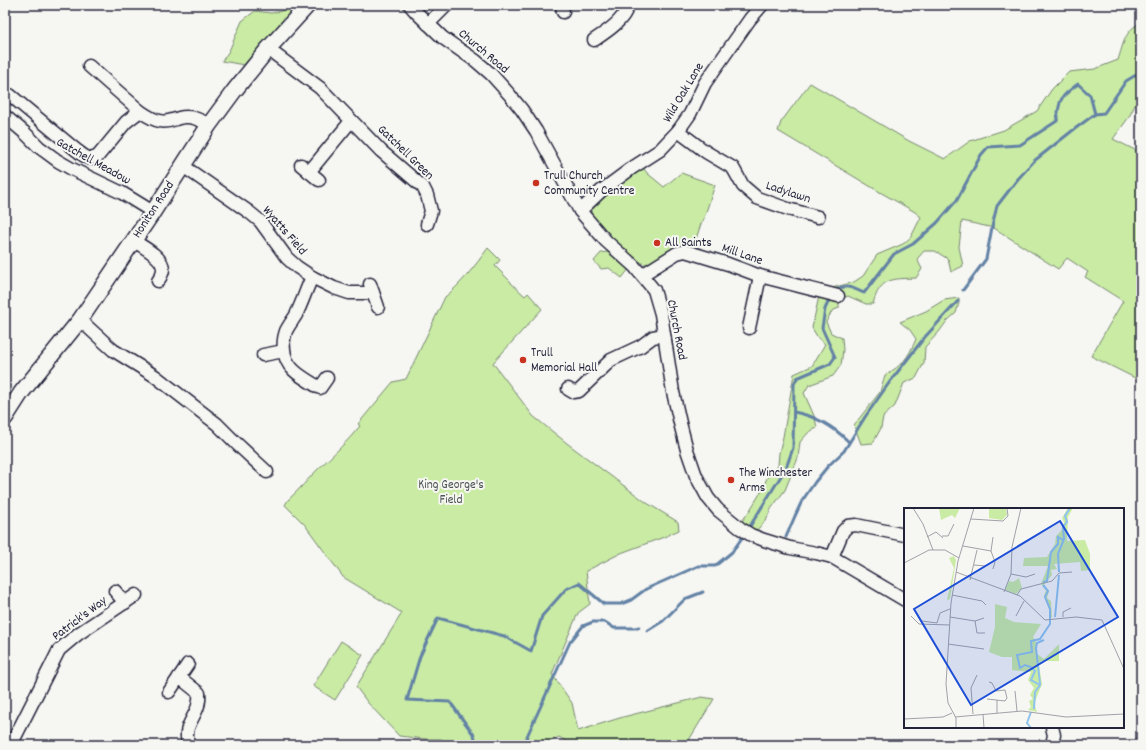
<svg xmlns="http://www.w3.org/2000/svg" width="1146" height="750" font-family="Dekko,sans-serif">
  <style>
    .green { fill: #c9eba4; stroke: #768670 }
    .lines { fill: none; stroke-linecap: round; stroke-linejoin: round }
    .stream { stroke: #6382a5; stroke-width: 3 }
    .minor-casing { stroke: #22223b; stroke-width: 15 }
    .tertiary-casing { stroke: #22223b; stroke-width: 18 }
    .minor { stroke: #f6f6f2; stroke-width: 12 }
    .tertiary { stroke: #f6f6f2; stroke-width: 15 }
    .poi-dot { fill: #c8321e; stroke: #f6f6f2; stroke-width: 1.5 }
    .labels { text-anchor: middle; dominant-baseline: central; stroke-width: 4; stroke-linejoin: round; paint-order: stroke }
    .street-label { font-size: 13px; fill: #22223b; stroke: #f6f6f2 }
    .poi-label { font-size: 13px; fill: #22223b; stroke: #f6f6f2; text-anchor: start }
    .park-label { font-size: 13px; fill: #4c5455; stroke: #f6f6f2 }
    .inset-river { fill: none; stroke: #8fc2ec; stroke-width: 2 }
    .inset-road { fill: none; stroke: #a1a1a9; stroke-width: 1 }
    .view { fill: #1d4ed8; fill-opacity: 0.15; stroke: #1d4ed8; stroke-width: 2 }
    .inset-edge { fill: none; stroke: #22223b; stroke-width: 2 }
  </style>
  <rect width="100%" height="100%" fill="#f6f6f2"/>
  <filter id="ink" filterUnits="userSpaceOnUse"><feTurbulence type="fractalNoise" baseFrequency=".025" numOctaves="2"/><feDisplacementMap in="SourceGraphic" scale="8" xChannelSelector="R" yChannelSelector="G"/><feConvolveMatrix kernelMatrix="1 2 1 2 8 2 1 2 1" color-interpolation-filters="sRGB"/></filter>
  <g filter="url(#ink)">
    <g class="green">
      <path d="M287 5H298L244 65 222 61 229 51 242 21 255 11 271 13 282 11Z"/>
      <path d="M1141 23V93L1129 117 1113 139 1141 153V381L1091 356 1123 301 1085 277 1088 272 1067 258 1058 269 994 228 962 221 959 247 963 266 951 272 948 259 935 251H924L917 259 922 269 916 278C893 279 880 277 873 304H866L848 296 839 300V308L832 311 826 322 831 333 842 338 843 350 841 365 833 376 809 385 804 393 815 418 817 428 809 432 800 442 798 458 785 490 771 509 766 520 756 531 740 524 750 510 761 492 767 478 778 466 779 453 783 437 794 374 812 366 825 344 818 338 812 328 819 296 832 288 854 282 863 276 877 255 903 244 911 237 921 217 915 212 878 191 778 131 781 122 810 83 909 141 945 159 970 141 1004 130 1037 111 1052 89 1069 72 1095 69 1118 60C1123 45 1125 29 1141 23Z"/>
      <path d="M642 166 647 173 664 187 681 173 715 185 703 221H702L692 251C682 254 655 266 645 264 632 261 606 231 595 221 590 214 590 211 595 204Z"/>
      <path d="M488 248 500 260 495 266 511 282V283L525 296 528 293 542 309 493 363 533 416 568 444 647 503 678 522 679 530 664 537 621 553 586 571 590 604 578 613 552 674 572 703 578 731 623 717 702 697 714 699 686 745H573L559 737 547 743 538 745H450L441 739H425L399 736 368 703 356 687 402 613 343 577 305 525 285 505 288 500C299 490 308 479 319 468 333 455 348 441 360 426L358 424 393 382 406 379 445 297C462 283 475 266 488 248Z"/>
      <path d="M607 252 612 254 629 269 622 278 609 268 601 269 594 261 601 253Z"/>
      <path d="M959 298V303L956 313 947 321 939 332 925 347 924 363 916 378 904 383 895 406 883 417 881 428 873 443 861 444 854 425 880 392 885 375C903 365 908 358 916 339L910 330 900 322 926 311 944 300Z"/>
      <path d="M341 641 363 655 335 700 313 686Z"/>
    </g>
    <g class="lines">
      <g class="stream">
        <path d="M963 290 986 259 993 222 997 206 1017 180 1034 161 1072 131 1095 114 1104 113 1126 81 1141 72V71"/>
        <path d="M835 292C842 282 855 289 864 293L894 254 913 244 937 223 957 200 981 155 988 147 1020 145 1057 121C1059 99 1060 97 1078 84L1090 95 1095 114"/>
        <path d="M794 412C816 416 833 426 849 442"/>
        <path d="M747 531 786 468 793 448 794 384 797 378 830 364 835 357 822 328 825 309 831 296"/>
        <path d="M786 537 795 516 802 501 815 482 828 466 844 451 865 417 889 383 924 338 958 301"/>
        <path d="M647 631 663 621 685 599 703 592"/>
        <path d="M477 745 474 735 450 702 407 700 420 656 438 618 504 636 531 651 542 616 566 589 579 583 604 604H621L631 600 646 589 698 566H715L732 552 744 535"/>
        <path d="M523 745 570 642 583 626 593 622H605L614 628H635L639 627"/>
      </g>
      <defs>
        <g id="minor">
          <path d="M410 5 417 13 443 38 476 61 491 74 509 94 522 110 536 131 580 211 606 241 634 266 654 290 661 314 673 392 680 423 687 450 696 476 708 498 718 510 740 528 751 535 764 540 790 548 816 553 832 557 905 600"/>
          <path d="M562 5 563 12"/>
          <path d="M428 24 447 5"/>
          <path d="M594 40C606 32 624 21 628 5"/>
          <path d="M268 49 320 88 381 151 423 187 427 195 431 211 427 224"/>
          <path d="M89 66 140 111"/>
          <path d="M10 95 75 149C83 155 89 162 98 156L126 122 140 111C146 115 153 120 160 121 167 123 172 120 179 118 190 115 199 119 209 125"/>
          <path d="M5 116 25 133 39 147 58 161 72 169 122 193 153 212"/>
          <path d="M678 131 706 152 733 168 743 186 757 198 788 209 818 217"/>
          <path d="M301 165 319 180"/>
          <path d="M183 166 249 212 260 221 287 258 297 267 312 277 334 288 349 293H373"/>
          <path d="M309 172 351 121"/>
          <path d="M580 211 601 191 632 168 660 150 678 131 690 114 705 83 750 19 762 5"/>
          <path d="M134 241C143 247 163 257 163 269 163 273 160 278 158 281"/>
          <path d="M642 275 677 253 685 251 728 264 760 276 838 296"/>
          <path d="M312 277C306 290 302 303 296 315 293 320 289 325 286 331 284 337 283 343 284 349 285 370 304 378 320 388L327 378"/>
          <path d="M370 284 378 307"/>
          <path d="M80 320 113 350 155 376 217 424 236 443 267 472"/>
          <path d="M749 328 760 276"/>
          <path d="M263 355 284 351"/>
          <path d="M568 389 573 392 579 391 611 360 641 346 653 337 664 335"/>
          <path d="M832 557 843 531 848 526 856 525 905 535"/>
          <path d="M115 591 125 603"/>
          <path d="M179 677 199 693C202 715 180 724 189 745"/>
          <path d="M169 692 188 664"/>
          <path d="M1052 727 1054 735 1052 745"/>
          <path d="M11 745 59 650 78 634 136 595"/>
        </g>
        <path id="tertiary" d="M5 418 21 393 80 320 153 212 209 125 234 91 268 49 308 5"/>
      </defs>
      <use href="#minor" class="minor-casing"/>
      <use href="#tertiary" class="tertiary-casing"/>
      <use href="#minor" class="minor"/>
      <use href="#tertiary" class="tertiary"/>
    </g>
  </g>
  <g class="poi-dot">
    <circle cx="536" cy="183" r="4"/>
    <circle cx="657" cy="243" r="4"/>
    <circle cx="523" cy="360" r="4"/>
    <circle cx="731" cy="480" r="4"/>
  </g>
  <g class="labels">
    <g class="street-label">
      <text transform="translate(483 52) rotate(40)">Church Road</text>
      <text transform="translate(684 93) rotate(-59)">Wild Oak Lane</text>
      <text transform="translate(405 153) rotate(44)">Gatchell Green</text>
      <text transform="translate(93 162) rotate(29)">Gatchell Meadow</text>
      <text transform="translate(788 193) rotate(18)">Ladylawn</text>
      <text transform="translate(154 210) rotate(-57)">Honiton Road</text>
      <text transform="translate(284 231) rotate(49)">Wyatts Field</text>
      <text transform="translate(742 255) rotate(19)">Mill Lane</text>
      <text transform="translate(676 330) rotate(79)">Church Road</text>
      <text transform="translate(80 619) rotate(-37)">Patrick's Way</text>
    </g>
    <g class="poi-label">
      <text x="544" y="176">Trull Church<tspan x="544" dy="15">Community Centre</tspan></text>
      <text x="665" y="243">All Saints</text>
      <text x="531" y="353">Trull<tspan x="531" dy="15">Memorial Hall</tspan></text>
      <text x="739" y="473">The Winchester<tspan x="739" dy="15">Arms</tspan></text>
    </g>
    <g class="park-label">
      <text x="451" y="485">King George's<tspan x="451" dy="15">Field</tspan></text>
    </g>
  </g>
  <g transform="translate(904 508)">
    <rect width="220" height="220" fill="#f6f6f2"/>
    <path d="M35 0H56L51 10 48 7 37 12ZM85 0H102L103 7 98 12 85 10ZM164 0H169L164 9 163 33 181 32 186 46V62L177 63 176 54 150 56 153 61 147 62 148 67 140 77 145 83 143 90 147 93 148 109 145 112V101L140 88 142 82 137 76 144 58H119L120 50 143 49 151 36 152 28 157 23 160 14 158 10ZM50 48 52 52 46 91 43 92 50 60 45 50ZM115 70 118 80 112 86 101 82 105 73 109 74ZM91 96 103 99 101 110 110 114 137 116 129 129 132 133V145L140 151 155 136V153H138L135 157 138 176 130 196 133 204 124 202 127 199 125 193 129 191 126 187 130 180 124 172 127 164 108 162V149H98L85 144 91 119Z" fill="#c9eba4"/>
    <path class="inset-river" d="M155 64 154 46 160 31 159 19 163 14 161 8 166 0M139 74 143 73 147 44 154 36V29L159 32M151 109 155 67M136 176 132 140 133 135 140 132M130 201 131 184 136 177 127 172 131 163 127 159 121 157 116 160 113 147 128 144 127 133 136 131 146 116V101L141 89 144 83 139 77M127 220 123 215 127 204"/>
    <path class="inset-road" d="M9 0 19 16 29 42M67 11 99 13 104 8 103 0M38 28H44L50 16M23 29 32 24 39 30M59 38 87 43 89 29M87 43 91 54 89 61M0 55 25 42H41L55 50M70 57 82 58M52 64 116 88 141 112 172 109 198 112 220 161M107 66 122 69 131 66M66 72 73 42M100 84 107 66 108 39 117 0M48 87 78 93 82 97M113 87 117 81 148 73 155 65 168 64M7 108 15 116 46 117M112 108 120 93M46 109 71 113 80 110M159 109V104L167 100M18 113 33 115 36 105 46 101M71 113 73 125H81M44 136 80 141M111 183 113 203M83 191 101 193 103 190 101 182 92 183 88 175 85 174M93 192V205M69 206 67 180 73 167M79 206 80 220M51 209 118 203 162 209 220 206M0 211 39 209 48 205M52 220V210L44 195 42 176 47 95 54 53 70 0"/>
    <path class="view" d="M156 13 214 109 67 197 10 101Z"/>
    <rect width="220" height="220" class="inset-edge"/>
  </g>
  <rect width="1146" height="750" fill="none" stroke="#f6f6f2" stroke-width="20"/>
  <rect x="10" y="10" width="1126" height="730" fill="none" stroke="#22223b" stroke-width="1.5" filter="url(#ink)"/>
</svg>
